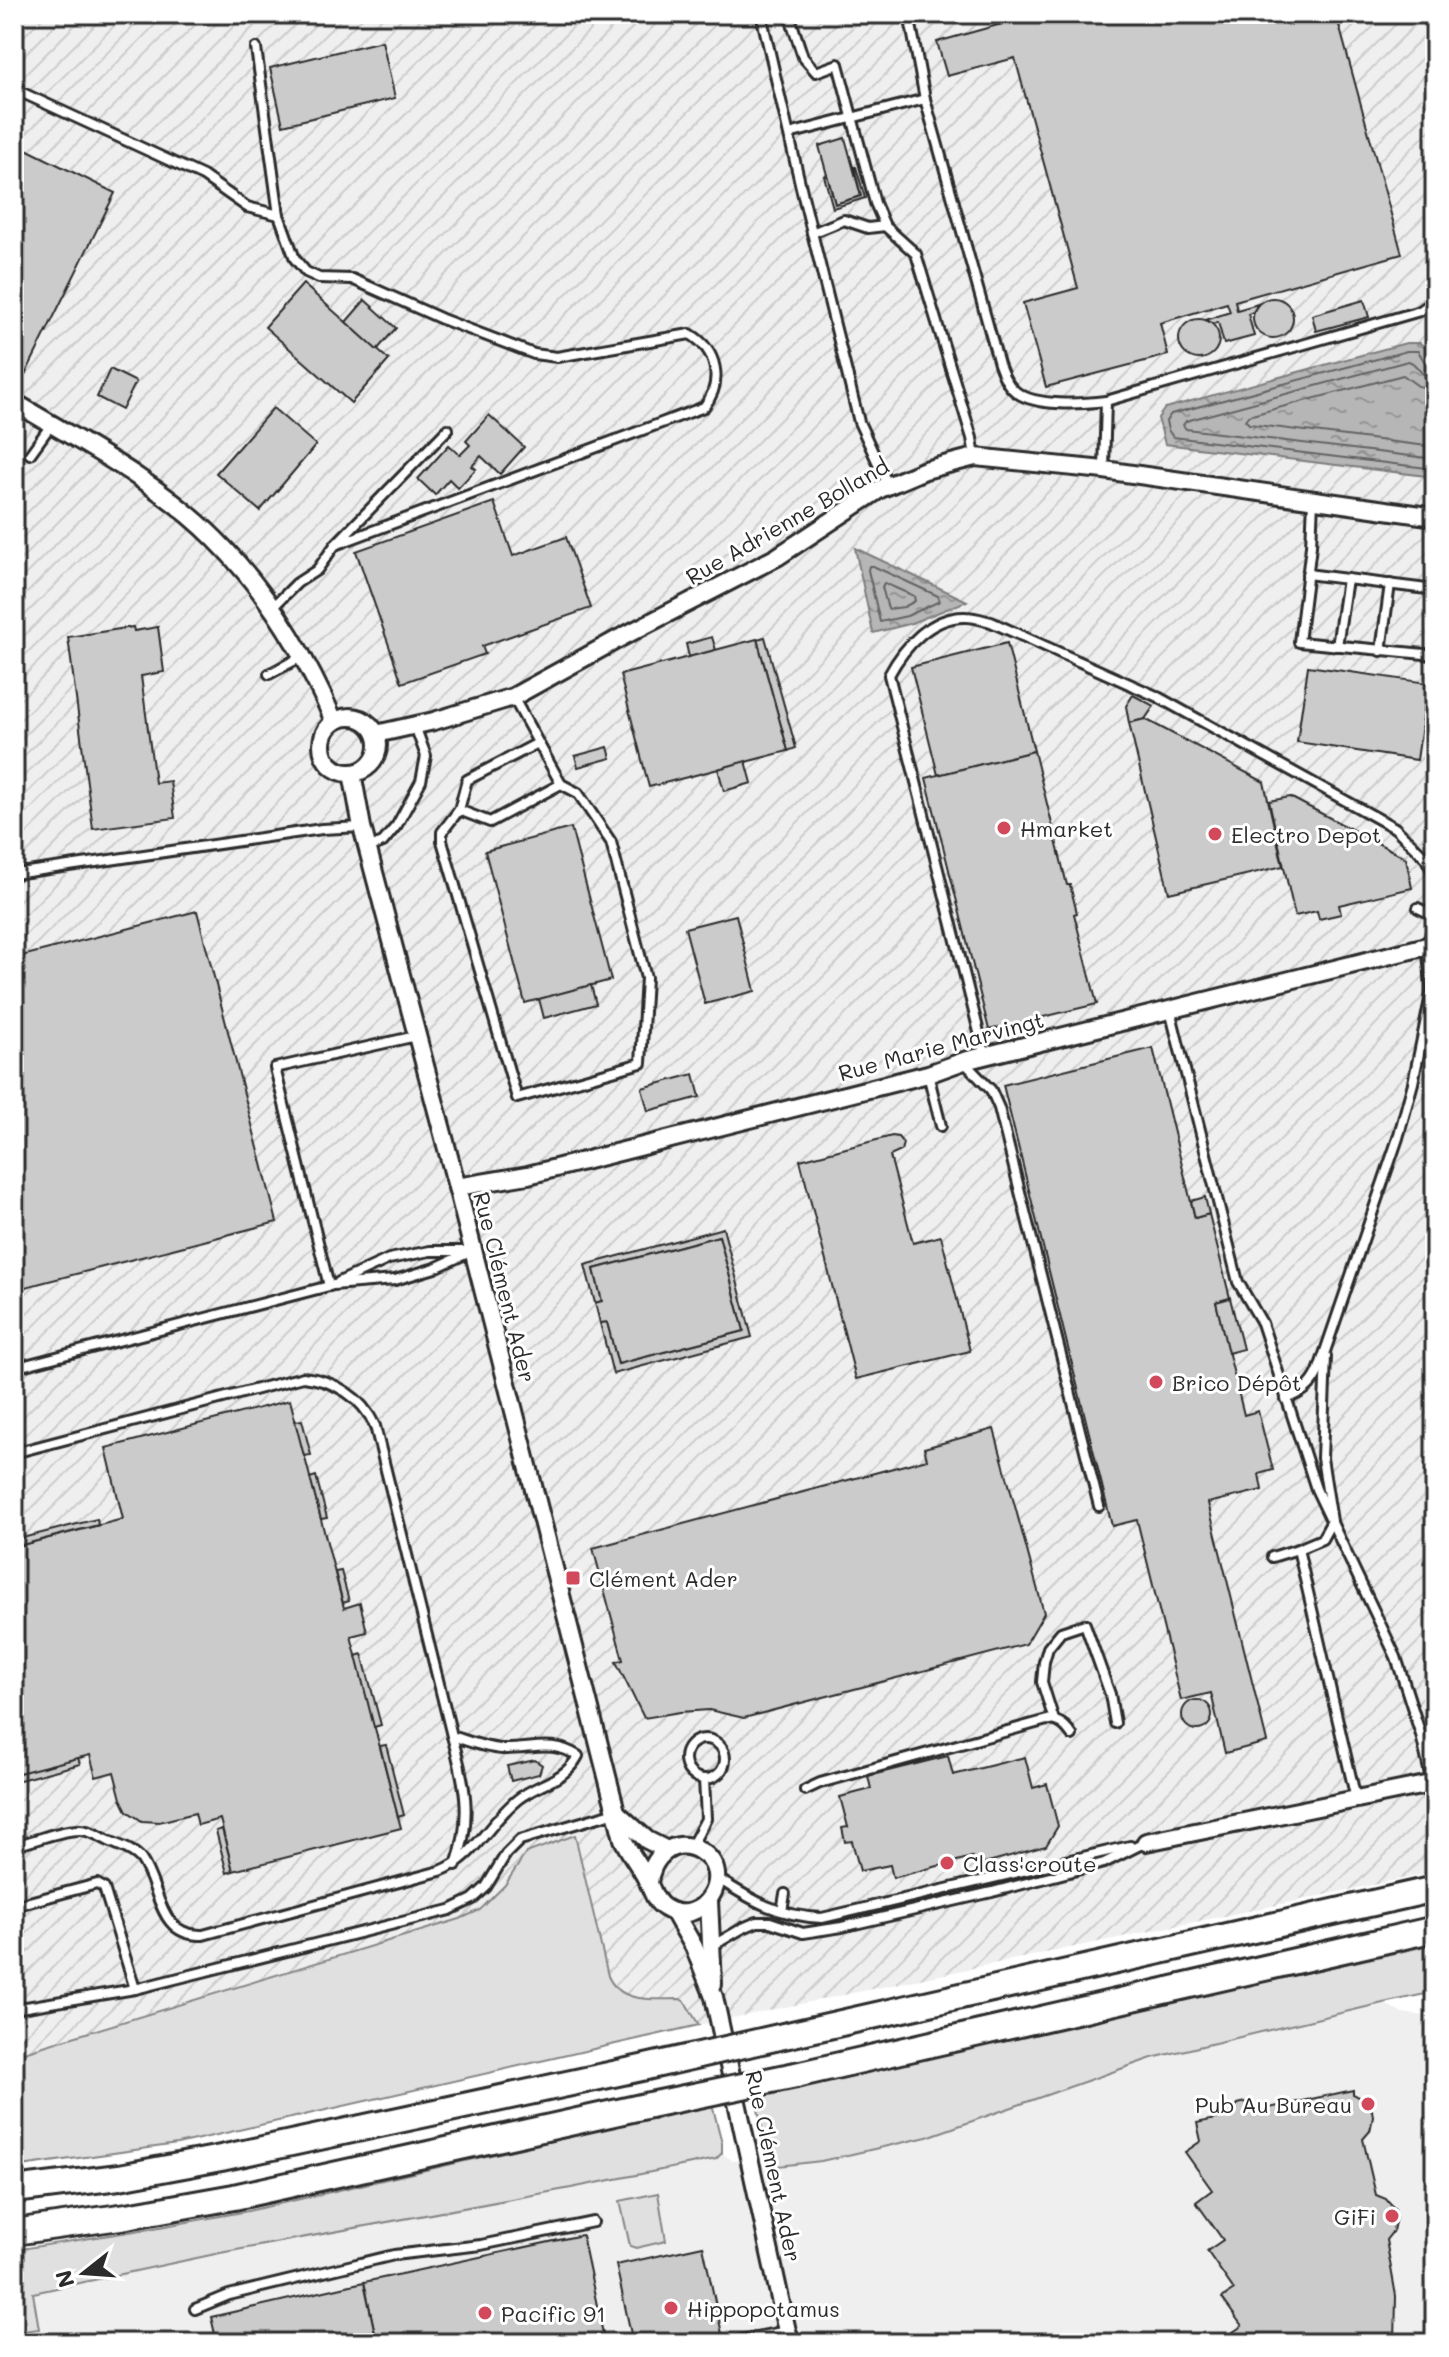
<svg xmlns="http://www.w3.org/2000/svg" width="1449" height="2357" font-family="Mali,sans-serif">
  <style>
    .built { fill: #efefef }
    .industrial { fill: url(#industrial-furrows) }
    .green { fill: #e0e0e0; stroke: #868686; stroke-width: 2 }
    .water { fill: url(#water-ripples); stroke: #7e7e7e; stroke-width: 2 }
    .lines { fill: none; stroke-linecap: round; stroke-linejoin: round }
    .shore { stroke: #636363; stroke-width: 2 }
    .building { fill: #cbcbcb; stroke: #2b2b2b; stroke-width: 2 }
    .lane-casing { stroke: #2b2b2b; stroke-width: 14 }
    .street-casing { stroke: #2b2b2b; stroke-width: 22 }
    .primary-casing { stroke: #2b2b2b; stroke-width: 30 }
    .lane { stroke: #fff; stroke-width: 8 }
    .street { stroke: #fff; stroke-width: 16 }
    .primary { stroke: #fff; stroke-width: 24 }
    .primary-bridge-casing { stroke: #2b2b2b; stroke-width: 30; stroke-linecap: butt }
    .primary-bridge { stroke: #fff; stroke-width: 24 }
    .poi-dot { fill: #d1495b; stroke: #fff; stroke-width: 3 }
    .labels { text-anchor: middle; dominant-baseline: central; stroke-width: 6; stroke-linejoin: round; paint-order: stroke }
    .street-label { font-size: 22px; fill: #2b2b2b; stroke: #fff }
    .poi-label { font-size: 22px; fill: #2b2b2b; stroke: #fff; text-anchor: start }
  </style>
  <defs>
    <pattern id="industrial-furrows" width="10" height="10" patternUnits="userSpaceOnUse" patternTransform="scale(2)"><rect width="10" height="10" fill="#efefef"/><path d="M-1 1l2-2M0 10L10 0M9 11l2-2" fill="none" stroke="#cdcdcd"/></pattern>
    <pattern id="water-ripples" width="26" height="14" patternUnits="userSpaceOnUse" patternTransform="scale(2)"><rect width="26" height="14" fill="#b6b6b6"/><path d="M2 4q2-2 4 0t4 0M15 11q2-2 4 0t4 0" fill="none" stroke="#949494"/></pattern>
  </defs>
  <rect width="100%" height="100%" fill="#fff"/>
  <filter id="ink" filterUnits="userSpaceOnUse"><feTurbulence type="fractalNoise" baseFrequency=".0125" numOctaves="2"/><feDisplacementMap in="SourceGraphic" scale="16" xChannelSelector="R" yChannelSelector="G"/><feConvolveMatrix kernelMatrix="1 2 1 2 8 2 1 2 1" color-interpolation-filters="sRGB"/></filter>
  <g filter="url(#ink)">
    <path class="built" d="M1383 2003 1402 2013 1435 2017V2028L1422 2062 1424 2096 1435 2152V2343H14V2332L39 2328 33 2293 220 2253 571 2188 716 2159 722 2153 733 2161 751 2159 770 2167 821 2161 927 2137 1152 2058Z"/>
    <path class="industrial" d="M14 14H1426L1435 76V1872L699 2025 686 2002 680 1999 636 1998 620 1992 612 1986 608 1976 574 1835 526 1853 505 1885 480 1910 460 1919 14 2055Z"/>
    <g class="green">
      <path d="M575 1835 608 1976C620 2004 654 1999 680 1999L685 2002 699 2025 177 2144 14 2167V2055L460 1919 480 1910 505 1885 526 1853Z"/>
      <path d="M1435 1944V1992L1383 2003 1152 2058 927 2137 821 2161 770 2167 755 2095Z"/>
      <path d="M712 2104 722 2143V2153L716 2159 571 2188 220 2253 33 2293 39 2329 14 2332V2250L154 2228 248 2211Z"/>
      <path d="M658 2193 666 2241 636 2248 630 2246 620 2201Z"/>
    </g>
    <g class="water">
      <path d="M1406 343H1420L1429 351 1435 373V477L1165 444 1158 418 1165 408Z"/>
      <path d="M855 548 967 601 909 624 873 633Z"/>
    </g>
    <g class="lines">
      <g class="shore">
        <path d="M1435 367 1426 364 1418 351H1407L1171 414 1166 421 1168 430 1173 437 1435 469"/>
        <path d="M1435 377C1417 377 1419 363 1408 361L1186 421 1183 425 1186 429 1435 459"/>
        <path d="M1435 389 1418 386 1403 375 1248 416 1245 420 1249 424 1435 447"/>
        <path d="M869 566H873L938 596 940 601 907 616 880 622 868 570Z"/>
        <path d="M884 583 914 596 915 601 904 607 888 609 882 587Z"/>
      </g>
    </g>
    <g class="building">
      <path d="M1003 14H1336L1402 254 1235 301 1237 310 1258 304 1253 312 1248 314 1254 336 1224 344 1218 322 1212 324 1205 320 1230 312 1227 303 1160 323 1168 355 1046 387 1023 303 1078 288 1015 58 947 76 937 42 1005 23Z"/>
      <path d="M382 41 395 98 283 125 270 68Z"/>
      <path d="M845 138 861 196 835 204 819 146Z"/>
      <path d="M14 143 115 193 26 373 14 365Z"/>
      <path d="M854 167H856L865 198 833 208 824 176 827 175 835 204 861 196Z"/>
      <path d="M303 284 389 360 351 403 265 327Z"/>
      <circle cx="1273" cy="318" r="20"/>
      <path d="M365 300 396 328 377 350 346 322Z"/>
      <path d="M1364 300 1369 317 1316 331 1312 315Z"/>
      <circle cx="1199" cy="339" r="20"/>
      <path d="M110 369 136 382 122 410 97 397Z"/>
      <path d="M273 408 316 445 260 511 216 473Z"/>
      <path d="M489 415 524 447 500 474 481 456 472 466 476 469 458 488 449 479 435 495 418 479 449 445 460 455 470 445 466 441Z"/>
      <path d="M494 502 513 556 566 537 591 608 482 646 485 654 402 683 356 551Z"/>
      <path d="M133 627 134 631 158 627 164 672 141 676 155 783 170 781 175 818 93 829 68 637Z"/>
      <path d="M712 637 716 650 689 657 686 644Z"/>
      <path d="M765 637 796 748 788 751 757 639Z"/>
      <path d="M757 639 788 751 649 787 620 675Z"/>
      <path d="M1007 643 1034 751 938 775 911 667Z"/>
      <path d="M1308 666 1428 683 1417 760 1297 742Z"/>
      <path d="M1133 695 1154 706 1145 719 1129 723 1126 706Z"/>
      <path d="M1145 719 1264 782 1283 866 1169 893 1129 723Z"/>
      <path d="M608 747 611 758 578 767 575 756Z"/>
      <path d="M1034 751 1067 885H1070L1077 913 1074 914 1097 1004 989 1030 926 778Z"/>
      <path d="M746 761 752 783 724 791 718 769Z"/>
      <path d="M1290 797 1406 858 1412 888 1339 905 1341 914 1319 919 1317 911 1295 916 1269 801Z"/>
      <path d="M571 828 611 980 525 1003 485 851Z"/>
      <path d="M197 911 277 1222 14 1290V958Z"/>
      <path d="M736 915 755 991 705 1004 685 928Z"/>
      <path d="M591 985 596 1004 544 1018 539 999Z"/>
      <path d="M1153 1048 1195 1218 1209 1214 1230 1298 1216 1302 1244 1415 1258 1411 1273 1470 1259 1474 1262 1490 1208 1503 1267 1742 1225 1753 1211 1693 1181 1700 1137 1520 1112 1526 1003 1085Z"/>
      <path d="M694 1074 700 1097 648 1111 642 1088Z"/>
      <path d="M892 1136 898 1137 903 1143 901 1151 890 1156 913 1243 941 1236 970 1351 856 1379 800 1160Z"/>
      <path d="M1205 1197 1209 1214 1195 1218 1191 1201Z"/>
      <path d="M723 1228 752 1337 613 1374 600 1323 607 1322 618 1364 744 1331 719 1236 594 1269 602 1301 595 1303 585 1265Z"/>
      <path d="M719 1236 744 1331 618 1364 607 1322 600 1323 595 1303 602 1301 594 1269Z"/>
      <path d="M1230 1298 1243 1349 1228 1353 1216 1302Z"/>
      <path d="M290 1400 344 1608 360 1603 367 1632 351 1636 401 1828 233 1871 220 1819 198 1825 195 1813 159 1822 142 1821 127 1811 121 1799 114 1772 96 1777 90 1755 14 1775V1547L123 1519 106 1448Z"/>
      <path d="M302 1420 311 1455 304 1456 295 1421Z"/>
      <path d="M994 1429 1044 1613 1026 1644 744 1718 709 1710 680 1712 644 1718 616 1662 623 1660 593 1548 927 1459 924 1448Z"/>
      <path d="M316 1476 327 1518 321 1519 310 1478Z"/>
      <path d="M97 1519 98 1525 14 1547V1540Z"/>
      <path d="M341 1571 349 1601 343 1603 335 1572Z"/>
      <path d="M362 1654 381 1725 374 1727 356 1656Z"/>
      <circle cx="1197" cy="1715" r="15"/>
      <path d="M386 1745 404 1815 398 1817 380 1746Z"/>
      <path d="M948 1756 953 1775 1025 1757 1033 1788 1047 1784 1058 1826 1046 1846 974 1866 972 1857 893 1878 890 1865 860 1871 852 1841 845 1842 842 1828 848 1827 840 1797 871 1789 868 1776Z"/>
      <path d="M78 1758 80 1764 16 1781 15 1774Z"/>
      <path d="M535 1760 542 1765 539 1774 511 1781 507 1766Z"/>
      <path d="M222 1829 233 1871 227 1873 216 1831Z"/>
      <path d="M1353 2090V2094L1363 2099 1372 2110 1373 2117 1370 2131 1363 2139 1376 2195 1386 2199 1395 2210 1396 2217 1393 2231 1386 2240 1396 2296 1395 2343H1241L1233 2332 1242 2326 1222 2298 1234 2290 1207 2251 1223 2240 1196 2202 1212 2190 1185 2152 1201 2141 1197 2123 1228 2116 1238 2104 1246 2102 1256 2106 1260 2110Z"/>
      <path d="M582 2235 605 2343H377L364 2282Z"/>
      <path d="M703 2246 724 2343H633L616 2265Z"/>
      <path d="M364 2282 377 2343H217L211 2317Z"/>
    </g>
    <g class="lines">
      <defs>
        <g id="lane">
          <path d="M761 14 803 196 859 422 888 485"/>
          <path d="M789 14 803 57 816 72 838 64 875 203 885 226 916 254 972 438 975 457"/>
          <path d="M909 14 925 99 999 364C1003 375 1007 385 1016 392 1036 407 1082 404 1106 401L1104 469"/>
          <path d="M256 48 279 215 295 259 306 272 319 278 352 279 442 319 534 354 557 357 690 334C717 350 724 382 704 407L335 545"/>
          <path d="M14 89 203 176 247 207 279 215"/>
          <path d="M789 134 925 99"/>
          <path d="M812 233 844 220 868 228 885 226"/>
          <path d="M1106 401 1420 311 1428 305 1435 295"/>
          <path d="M30 454 51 425"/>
          <path d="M1313 500 1311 546 1299 642 1435 655"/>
          <path d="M1307 574 1435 590"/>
          <path d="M273 607 297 583 317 570 335 545 448 429"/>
          <path d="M1337 646 1347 579"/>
          <path d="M1381 651 1390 584"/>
          <path d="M269 674 303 656"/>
          <path d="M513 697 561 784 578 793 611 842 646 978 641 1063 517 1098 442 841V832L459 810 467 780 538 743"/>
          <path d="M459 810 490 822 561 784"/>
          <path d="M368 848 383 842 397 825 421 781 426 756 415 726"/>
          <path d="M14 874 322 829 362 827"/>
          <path d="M1418 908 1435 916"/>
          <path d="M1170 1010 1238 1282 1262 1323 1316 1489 1396 1657 1421 1735 1432 1783"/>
          <path d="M985 1056 889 675C904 647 931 616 966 617 974 617 983 620 991 622L1156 696 1395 828 1425 857 1435 876"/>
          <path d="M964 1062 991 1090 999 1108 1099 1506"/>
          <path d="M928 1074 941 1126"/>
          <path d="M339 1282 389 1259 430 1251H467"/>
          <path d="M329 1286 275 1068 416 1036"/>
          <path d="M1326 1356 1322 1458 1332 1521 1322 1539 1298 1549 1356 1799"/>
          <path d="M14 1368 333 1285 395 1280 435 1268 472 1251"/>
          <path d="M1286 1399C1302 1393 1311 1387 1318 1372L1398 1138 1413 1083 1432 990 1427 947 1435 918"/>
          <path d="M14 1453 303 1377C334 1380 362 1397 375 1426L452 1736C468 1741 485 1748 502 1749 532 1750 551 1739 578 1756 565 1781 539 1783 518 1799 489 1822 475 1858 440 1871L203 1935C157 1937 161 1887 141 1859 134 1850 120 1846 109 1841 100 1837 91 1830 80 1830 59 1830 35 1841 14 1846"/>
          <path d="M1272 1557 1298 1549"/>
          <path d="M1054 1720 1042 1682 1044 1662 1048 1648 1061 1632 1085 1624 1110 1694 1115 1723"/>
          <path d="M452 1736C465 1783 473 1817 456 1865"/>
          <circle cx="705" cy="1759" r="20"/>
          <path d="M805 1790 820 1783 1047 1720C1059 1720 1065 1725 1072 1735"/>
          <path d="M691 1847 706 1819 704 1779"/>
          <path d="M717 1878C753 1901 778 1916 822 1918L1130 1846"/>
          <path d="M14 1906 97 1884 104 1888 135 1989"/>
          <path d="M782 1911 785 1894"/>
          <path d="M712 1946 743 1928 757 1922H770L803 1933 842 1927 992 1892 1104 1863 1146 1842"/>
          <path d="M14 2009 135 1989 450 1910 473 1899 486 1887 506 1854 520 1840 616 1812"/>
          <path d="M195 2309 229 2295 394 2255 481 2245 593 2222"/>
          <path d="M741 2340 787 2331"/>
          <path d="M29 2342 30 2343"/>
        </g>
        <g id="street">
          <path d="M14 402C82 443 158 482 215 539 267 591 305 654 334 721"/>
          <circle cx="350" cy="745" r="28"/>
          <path d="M376 734 434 721 513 697 620 638 777 557 880 489 925 470 975 457 1104 470 1435 517"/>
          <path d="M352 773 362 827 457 1187 623 1839C630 1855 641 1867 648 1882 653 1892 655 1902 665 1908 702 1931 738 1873 700 1851 674 1835 650 1858 649 1884"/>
          <path d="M457 1187 528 1175 928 1074 964 1061 1435 944"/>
          <path d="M617 1813 647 1840 667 1850"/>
          <path d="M1146 1842 1435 1783"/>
          <path d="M709 1901 713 1984"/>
          <path d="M674 1912 694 1947 714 1997 787 2331 792 2343"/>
        </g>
        <g id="primary">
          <path d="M788 2035 1435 1889"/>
          <path d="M796 2075 1435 1929"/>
          <path d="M14 2190 119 2177 221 2158 646 2067"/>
          <path d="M14 2232 127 2216 234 2197 650 2105"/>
        </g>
      </defs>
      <use href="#lane" class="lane-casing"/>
      <use href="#street" class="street-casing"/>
      <use href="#primary" class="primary-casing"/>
      <use href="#lane" class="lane"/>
      <use href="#street" class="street"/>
      <use href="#primary" class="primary"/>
      <defs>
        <g id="primary-bridge">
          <path d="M646 2067 788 2035"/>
          <path d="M650 2105 796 2075"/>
        </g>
      </defs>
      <use href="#primary-bridge" class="primary-bridge-casing"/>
      <use href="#primary-bridge" class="primary-bridge"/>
    </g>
  </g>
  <g class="poi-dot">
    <circle cx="1004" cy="828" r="8"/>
    <circle cx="1215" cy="834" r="8"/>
    <circle cx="1156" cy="1382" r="8"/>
    <rect x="565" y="1570" width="16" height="16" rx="4"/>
    <circle cx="947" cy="1863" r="8"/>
    <circle cx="1368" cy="2104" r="8"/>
    <circle cx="1392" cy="2216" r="8"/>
    <circle cx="671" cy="2308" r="8"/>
    <circle cx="485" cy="2313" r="8"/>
  </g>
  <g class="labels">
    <g class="street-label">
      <text transform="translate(787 521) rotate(-30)">Rue Adrienne Bolland</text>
      <text transform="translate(941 1046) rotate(-15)">Rue Marie Marvingt</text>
      <text transform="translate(505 1287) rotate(76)">Rue Clément Ader</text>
      <text transform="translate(774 2166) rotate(78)">Rue Clément Ader</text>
    </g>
    <g class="poi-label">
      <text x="1020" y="828">Hmarket</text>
      <text x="1231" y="834">Electro Depot</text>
      <text x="1172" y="1382">Brico Dépôt</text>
      <text x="589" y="1578">Clément Ader</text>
      <text x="963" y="1863">Class'croute</text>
      <text x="1352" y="2104" text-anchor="end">Pub Au Bureau</text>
      <text x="1376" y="2216" text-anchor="end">GiFi</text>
      <text x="687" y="2308">Hippopotamus</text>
      <text x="501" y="2313">Pacific 91</text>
    </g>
  </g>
  <rect width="1449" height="2357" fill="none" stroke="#fff" stroke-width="48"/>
  <rect x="24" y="24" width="1401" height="2309" fill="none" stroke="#2b2b2b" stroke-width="3" filter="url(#ink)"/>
  <g transform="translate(84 2273) rotate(253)" stroke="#ffffff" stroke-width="6" paint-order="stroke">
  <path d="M0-6L14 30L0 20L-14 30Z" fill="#2b2b2b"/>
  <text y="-12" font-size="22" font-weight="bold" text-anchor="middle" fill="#2b2b2b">N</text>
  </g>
</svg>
